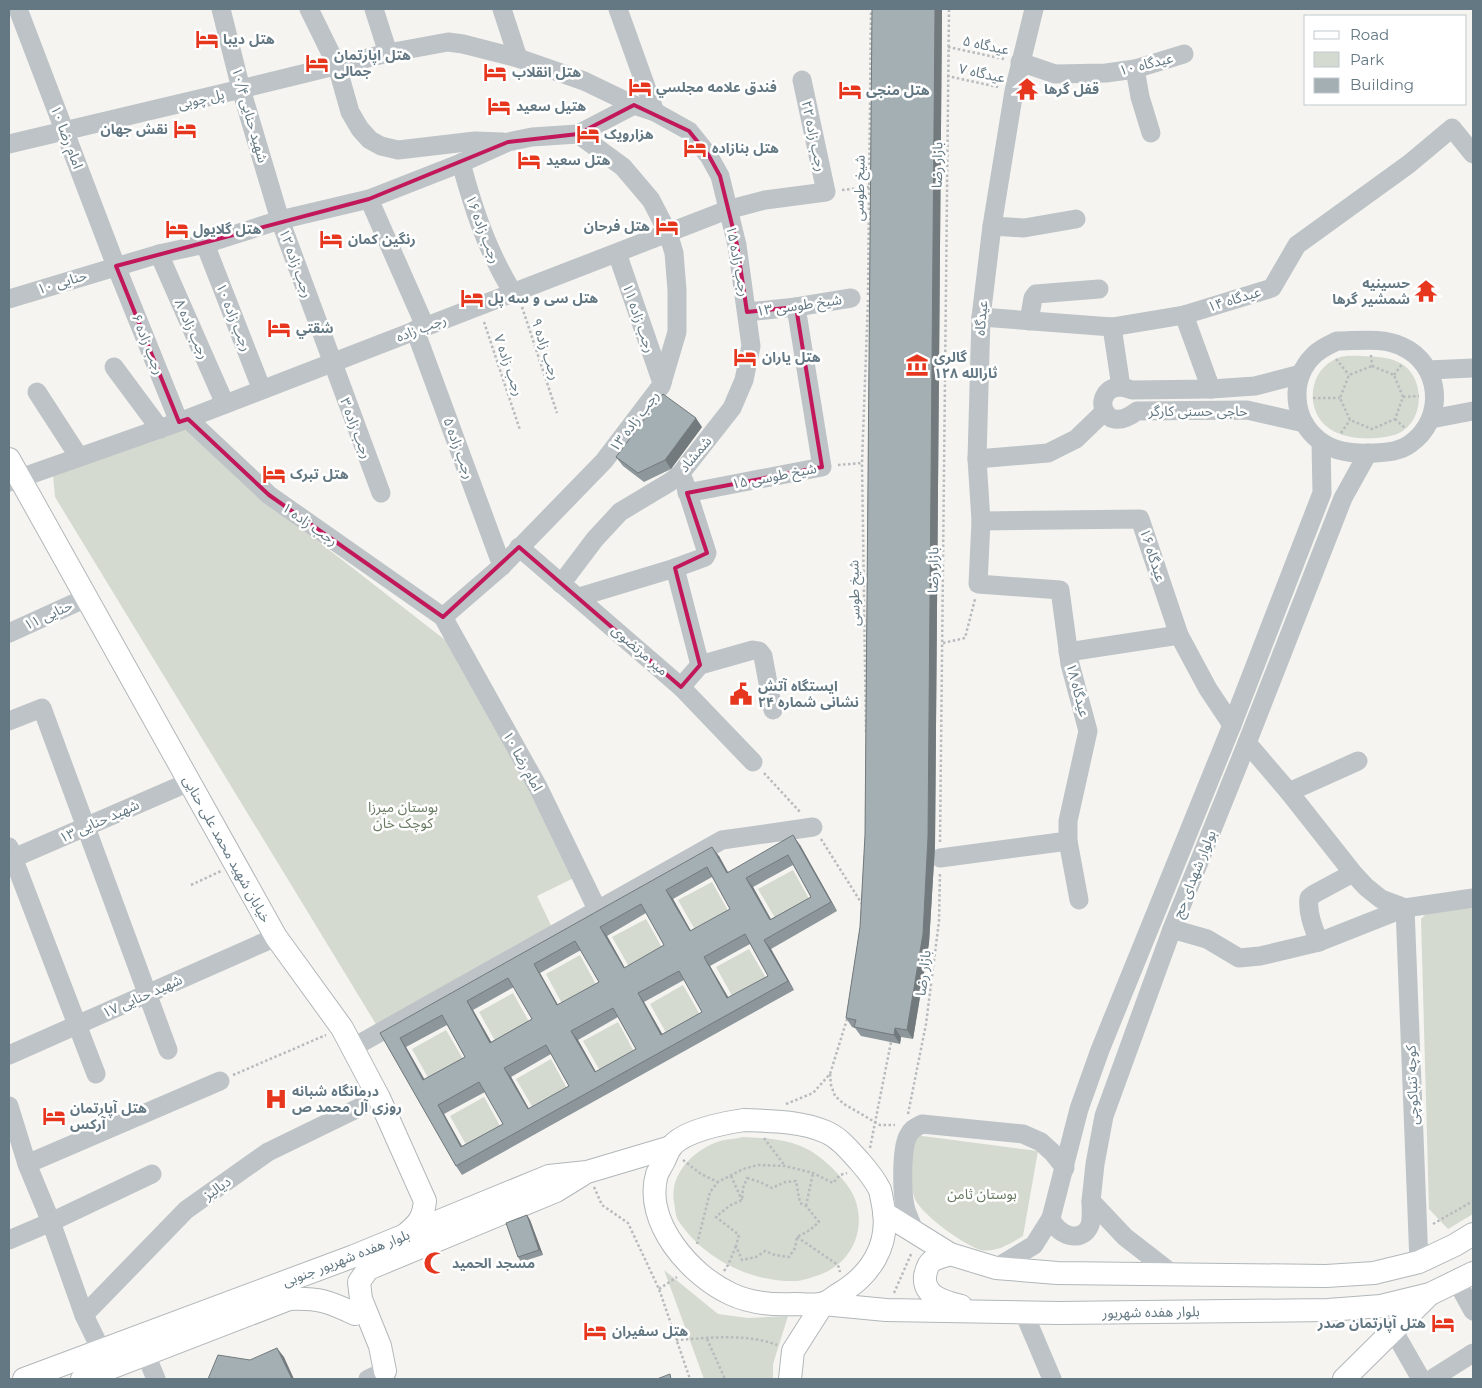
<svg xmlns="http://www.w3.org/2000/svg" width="1482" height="1388" font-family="Montserrat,'Noto Sans Arabic',sans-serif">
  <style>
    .green { fill: #d4dad0 }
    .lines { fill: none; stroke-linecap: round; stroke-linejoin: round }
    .major-casing { stroke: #b1b7ba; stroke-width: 24 }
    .path { stroke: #b7bbbd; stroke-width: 2.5; stroke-dasharray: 2.5 2.5; stroke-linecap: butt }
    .minor { stroke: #bdc3c6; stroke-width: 19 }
    .major { stroke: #fff; stroke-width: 22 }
    .wall { fill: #8d969a; fill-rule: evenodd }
    .shaded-wall { fill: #737a7d }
    .building { fill: #a4afb3; stroke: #737a7d; fill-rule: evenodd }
    .marked { fill: none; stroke: #c2185b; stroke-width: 4; stroke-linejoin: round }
    .labels { text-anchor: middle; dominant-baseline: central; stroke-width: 5; stroke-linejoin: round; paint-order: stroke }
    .poi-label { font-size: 14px; font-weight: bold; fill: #637883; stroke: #fff; text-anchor: start }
    .street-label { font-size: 14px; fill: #637883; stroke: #fff }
    .park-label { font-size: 14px; fill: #697a62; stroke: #fff }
  </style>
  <rect width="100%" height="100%" fill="#f5f4f0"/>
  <g class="green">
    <path d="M1361 356C1375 357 1389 356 1402 364 1428 381 1424 430 1390 436 1373 440 1346 440 1330 429 1304 412 1308 369 1338 358 1345 355 1353 356 1361 356Z"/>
    <path d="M189 428 265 500 449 643 586 872 537 896 559 942 385 1039 55 497 53 475Z"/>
    <path d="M793 870 812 904 778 923 758 889Z"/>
    <path d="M712 882 731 916 698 935 678 900Z"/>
    <path d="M1473 905V1214L1448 1229 1429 1209 1421 919 1429 911Z"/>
    <path d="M646 919 665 953 632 972 612 937Z"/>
    <path d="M749 949 769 983 735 1001 716 967Z"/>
    <path d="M580 955 599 990 565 1009 546 974Z"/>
    <path d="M683 985 703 1020 669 1038 650 1004Z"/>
    <path d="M513 993 532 1027 498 1046 479 1012Z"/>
    <path d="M618 1022 637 1057 603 1076 583 1041Z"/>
    <path d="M446 1030 466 1064 431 1083 412 1049Z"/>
    <path d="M551 1059 570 1094 536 1113 516 1079Z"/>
    <path d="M484 1097 503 1131 469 1150 450 1116Z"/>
    <path d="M915 1135 1038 1151 1023 1236C1011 1243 996 1253 981 1250 965 1246 921 1214 915 1199 907 1178 912 1156 915 1135Z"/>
    <path d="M743 1137C765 1138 789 1139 809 1150 825 1159 848 1181 855 1199 867 1232 850 1266 816 1276 810 1278 803 1280 798 1281 752 1283 703 1259 678 1220 675 1215 675 1207 674 1202 669 1173 695 1149 720 1141 728 1139 735 1139 743 1137Z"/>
    <path d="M664 1270 718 1314 748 1318 788 1316 773 1364V1379H704Z"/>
  </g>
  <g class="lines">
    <defs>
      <g id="major">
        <path d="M9 459 276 937 342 1028 379 1098 425 1201C423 1219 419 1223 405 1235"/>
        <path d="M744 1120C772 1121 800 1121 826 1132 840 1138 850 1151 860 1162 867 1170 875 1180 880 1190 881 1194 882 1200 883 1205 891 1244 871 1276 837 1295 833 1298 829 1301 824 1303 816 1306 803 1304 794 1304 773 1305 750 1303 731 1294 691 1276 643 1222 657 1174 659 1170 662 1165 664 1161 666 1157 668 1151 671 1147 683 1131 724 1123 744 1120Z"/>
        <path d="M884 1213 950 1254 996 1268 1057 1273 1326 1276 1374 1273 1419 1262 1455 1245 1473 1234"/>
        <path d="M950 1254C945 1256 936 1258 932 1261 928 1264 926 1271 925 1276 923 1297 946 1302 961 1306"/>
        <path d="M385 1371 380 1346 361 1299 359 1282 368 1269 556 1191 582 1175"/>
        <path d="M24 1379 354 1256 549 1176 587 1172 671 1147"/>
        <path d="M82 1379 289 1299C319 1298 328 1301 355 1314"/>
        <path d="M790 1379 793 1351 823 1304 886 1310 1059 1313 1328 1310 1381 1306 1430 1294 1473 1273"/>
        <path d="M1344 1379 1429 1295"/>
      </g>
    </defs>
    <use href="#major" class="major-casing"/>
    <g class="path">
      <path d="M948 47 1004 59"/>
      <path d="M947 76 998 87"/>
      <path d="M842 190 869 187"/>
      <path d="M868 295 871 9"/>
      <path d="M522 307 557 413"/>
      <path d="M484 322 520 430"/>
      <path d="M1371 355 1372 366"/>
      <path d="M1336 359 1349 375"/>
      <path d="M1372 366 1394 375 1403 397 1395 419 1372 429 1350 420 1340 398 1349 375Z"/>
      <path d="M1394 375 1402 364"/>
      <path d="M1403 397 1419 396"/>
      <path d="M1313 398H1340"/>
      <path d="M1395 419 1405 428"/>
      <path d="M1341 433 1350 420"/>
      <path d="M838 465 862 463"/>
      <path d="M943 643 965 638 975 599"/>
      <path d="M866 732 862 463 868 300"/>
      <path d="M764 773 801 813"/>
      <path d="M821 839 862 904"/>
      <path d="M940 842 949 9"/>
      <path d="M191 885 221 871"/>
      <path d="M830 1074 831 1085 835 1096 844 1104 880 1125H895"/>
      <path d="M233 1075 326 1035"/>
      <path d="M786 1104 813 1093 830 1074 848 1016"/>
      <path d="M908 1114 926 1024 939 921 940 873"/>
      <path d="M764 1138 785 1166"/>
      <path d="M870 1148 891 1042"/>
      <path d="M683 1160 701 1174 718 1182"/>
      <path d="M731 1176 742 1200"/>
      <path d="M747 1178 760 1182 772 1188 785 1182 796 1181 800 1203 806 1206 819 1222 810 1230 797 1237 795 1248 789 1257 775 1255 765 1251 756 1257 742 1260 736 1246 739 1235 716 1217 729 1206 742 1200 743 1188Z"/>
      <path d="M594 1187 602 1205 628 1223 659 1289 690 1379"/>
      <path d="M806 1206 813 1173"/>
      <path d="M1433 1224 1473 1201"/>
      <path d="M797 1237 838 1265 840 1272"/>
      <path d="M697 1244 710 1192 718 1182 743 1169 758 1165 785 1166 813 1173 833 1183 840 1175 847 1173"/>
      <path d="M724 1271 728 1265 736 1246"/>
      <path d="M659 1289 677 1277"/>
      <path d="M894 1293 912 1252"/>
      <path d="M707 1339 725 1379"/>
      <path d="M676 1340C709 1338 746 1333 777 1345"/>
    </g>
    <g class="minor">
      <path d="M18 9 116 266 179 422"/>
      <path d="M221 9 241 89 280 220 381 493"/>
      <path d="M309 9 337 66 350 112 360 129 370 140 381 146 398 150 475 141 503 142"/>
      <path d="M374 9 388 53"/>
      <path d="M502 9 518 58"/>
      <path d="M618 9 655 112"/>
      <path d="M1034 9 1014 91 992 226 981 317 977 459 981 521 978 584 1060 590 1070 664 1088 731 1068 821V841L1079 900"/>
      <path d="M1020 62 1055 74 1106 73 1135 69 1184 54"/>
      <path d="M1135 69 1140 97 1151 133"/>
      <path d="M9 144 241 89 388 53 448 42 463 44 518 58 584 81 634 105 655 112 689 131 709 156 720 176 737 245 751 346 744 380 732 408 681 473 670 482 620 512 595 539 561 584"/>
      <path d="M461 163C474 211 487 250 513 293"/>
      <path d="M369 199 425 326"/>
      <path d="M992 226 1024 228 1076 219"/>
      <path d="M205 244 262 390"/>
      <path d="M617 253 662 383"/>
      <path d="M159 254 225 404"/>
      <path d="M9 299 159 254 205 244 280 220 369 199 461 163 508 142 532 137 578 134 634 105"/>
      <path d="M747 312 796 307 851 298"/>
      <path d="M1184 315 1211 389"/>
      <path d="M981 317 1112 327 1184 315 1272 288 1297 245 1409 164 1452 128 1473 154"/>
      <path d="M1029 321 1033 298 1036 294 1099 289"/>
      <path d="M1112 327 1121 387"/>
      <path d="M415 330 502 566"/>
      <path d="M1337 341C1357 341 1382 337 1401 346 1442 364 1446 419 1410 444 1399 452 1387 452 1374 453 1356 454 1334 452 1320 441 1292 420 1289 379 1314 355 1321 348 1329 345 1337 341Z"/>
      <path d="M114 367 160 429"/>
      <path d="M1428 370 1473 368"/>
      <path d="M1301 374 1255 386 1211 389 1132 390C1129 389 1124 387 1121 387 1090 387 1101 439 1137 411L1247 410 1304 423"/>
      <path d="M37 392 79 457"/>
      <path d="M188 419 269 495 443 617 538 787 597 909"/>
      <path d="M1431 419 1473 411"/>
      <path d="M977 459 1048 453 1076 439 1104 412"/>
      <path d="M9 482 179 422 727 210 765 200 826 192 802 80"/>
      <path d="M687 493 822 467 796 307"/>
      <path d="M981 521 1140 519 1179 635 1208 689 1232 725"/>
      <path d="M519 547 681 687 753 762"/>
      <path d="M675 568 700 665"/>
      <path d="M579 597 675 568 705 557 707 553 684 481"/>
      <path d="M443 617 502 566 604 461 661 386 677 332V290L674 253 668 233 651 200 623 167 578 134"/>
      <path d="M9 633 86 598"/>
      <path d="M1068 652 1179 635"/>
      <path d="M681 687 700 665 753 650 759 651 763 656 773 710"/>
      <path d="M9 721 42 708 168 1050"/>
      <path d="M1247 743 1289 792 1353 873 1366 887 1381 899 1405 908"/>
      <path d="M1289 792 1358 761"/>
      <path d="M9 847 96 1074"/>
      <path d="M940 858 1068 841"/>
      <path d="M9 860 189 782"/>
      <path d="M1405 908 1419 1262"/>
      <path d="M1172 929 1207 939 1239 958 1260 956 1319 942C1314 929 1307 913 1309 898L1314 894 1353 873"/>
      <path d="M1319 942 1405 908 1473 898"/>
      <path d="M352 1048 722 840 813 827"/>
      <path d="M9 1055 276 937"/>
      <path d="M9 1106 27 1164 51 1222 84 1315 101 1350"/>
      <path d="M27 1164 220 1081"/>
      <path d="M1051 1218C1056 1235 1082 1245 1090 1225 1092 1218 1091 1208 1091 1201"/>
      <path d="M915 1232C912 1224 907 1215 905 1206 902 1191 901 1150 908 1136 911 1129 916 1127 922 1124L1023 1134 1041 1142 1053 1153 1065 1168"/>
      <path d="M9 1240 51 1222 152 1174"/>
      <path d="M996 1268 1034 1245 1051 1218 1079 1109 1100 1050 1232 725 1322 493 1321 442"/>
      <path d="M1174 1275 1125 1237 1091 1201 1095 1164 1104 1116 1172 929 1247 743 1343 498 1368 453"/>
      <path d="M1457 1282 1473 1311"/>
      <path d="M1024 1313 1052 1379"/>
      <path d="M84 1315 186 1210 268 1152 379 1098"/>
      <path d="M1393 1330 1421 1379"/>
      <path d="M146 1355 156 1379"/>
      <path d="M368 1379 385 1371"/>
      <path d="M1432 1379 1473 1353"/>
    </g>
    <use href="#major" class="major"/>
  </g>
  <g class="wall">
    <path d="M872 9H942L935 846 929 943 913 1039 901 1037 900 1044 861 1036 855 1028 852 1027 846 1018 860 927 865 835Z"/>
    <path d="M702 427 671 469 644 482 623 466 616 457Z"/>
    <path d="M800 845 837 911 771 949 794 990 462 1175 456 1166 380 1033 719 856 728 872ZM793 865 811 897 771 919 753 887ZM712 877 730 909 691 931 673 899ZM646 913 664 945 625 968 607 936ZM750 944 768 976 728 998 710 966ZM581 950 599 982 558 1005 540 973ZM684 980 702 1012 662 1034 644 1002ZM514 987 532 1019 491 1042 473 1010ZM618 1017 636 1049 596 1072 578 1040ZM447 1025 465 1057 424 1079 406 1047ZM551 1054 569 1086 529 1109 511 1077ZM485 1092 503 1124 462 1146 444 1114Z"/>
    <path d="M527 1215 530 1220 543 1255 521 1262 518 1257Z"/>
  </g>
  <g class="shaded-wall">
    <path d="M935 9H942L935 846 929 943 913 1039 907 1030Z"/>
    <path d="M696 418 702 427 671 469 665 460Z"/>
    <path d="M793 835 800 845 837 911 831 902Z"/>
    <path d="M712 847 719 856 733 882 727 873Z"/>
    <path d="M746 878 753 887 776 929 770 920Z"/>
    <path d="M666 890 673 899 696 940 690 931Z"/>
    <path d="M600 927 607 936 630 977 624 968Z"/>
    <path d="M764 940 771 949 794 990 788 981Z"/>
    <path d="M704 957 710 966 734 1007 727 998Z"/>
    <path d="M534 964 540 973 563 1014 557 1005Z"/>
    <path d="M638 993 644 1002 668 1044 661 1035Z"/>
    <path d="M467 1001 473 1010 497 1052 490 1043Z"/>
    <path d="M895 1028 901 1037 900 1044 894 1035Z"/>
    <path d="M571 1031 578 1040 601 1081 595 1072Z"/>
    <path d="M400 1038 406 1047 430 1089 423 1080Z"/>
    <path d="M504 1068 511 1077 534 1118 528 1109Z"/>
    <path d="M438 1105 444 1114 467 1156 461 1147Z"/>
    <path d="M527 1215 530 1220 543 1255 539 1250Z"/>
    <path d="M277 1348 284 1357 294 1379H292Z"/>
  </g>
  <g class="building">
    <path d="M872 9H935L928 837 923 934 907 1030 895 1028 894 1035 854 1027 856 1020 846 1018 860 927 865 835Z"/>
    <path d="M663 394 696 418 665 460 638 473 616 457Z"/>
    <path d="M793 835 831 902 764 940 788 981 456 1166 380 1033 712 847 727 873ZM788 855 811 897 770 920 746 878ZM707 867 730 909 690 931 666 890ZM641 904 664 945 624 968 600 927ZM745 934 768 976 727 998 704 957ZM575 941 599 982 557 1005 534 964ZM679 971 702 1012 661 1035 638 993ZM508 978 532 1019 490 1043 467 1001ZM613 1008 636 1049 595 1072 571 1031ZM442 1015 465 1057 423 1080 400 1038ZM546 1045 569 1086 528 1109 504 1068ZM479 1082 503 1124 461 1147 438 1105Z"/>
    <path d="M527 1215 539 1250 518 1257 506 1223Z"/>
    <path d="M277 1348 292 1379H208L218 1355 250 1360Z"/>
    <path d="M670 1374 671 1379H657Z"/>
  </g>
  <path class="marked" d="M634 105 689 131 709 156 720 176 737 245 747 312 796 307 822 467 687 493 707 553 675 568 700 665 681 687 519 547 443 617 269 495 188 419 179 422 116 266 369 199 508 142 578 134Z"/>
  <defs>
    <symbol id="hotel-bare" viewBox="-9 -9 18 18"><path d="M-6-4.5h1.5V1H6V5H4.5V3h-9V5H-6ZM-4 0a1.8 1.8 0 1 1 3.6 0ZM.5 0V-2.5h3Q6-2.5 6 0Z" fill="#e7361e" stroke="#fff" stroke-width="2.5" paint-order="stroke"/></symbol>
    <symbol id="temple-bare" viewBox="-9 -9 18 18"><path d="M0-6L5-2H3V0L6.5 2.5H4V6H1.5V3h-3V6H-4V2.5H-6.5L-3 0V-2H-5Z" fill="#e7361e" stroke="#fff" stroke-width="2.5" paint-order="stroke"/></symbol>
    <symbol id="museum-bare" viewBox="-9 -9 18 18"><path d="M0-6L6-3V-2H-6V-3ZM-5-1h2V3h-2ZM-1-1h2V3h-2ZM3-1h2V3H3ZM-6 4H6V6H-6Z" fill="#e7361e" stroke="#fff" stroke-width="2.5" paint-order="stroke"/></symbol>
    <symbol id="civic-bare" viewBox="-9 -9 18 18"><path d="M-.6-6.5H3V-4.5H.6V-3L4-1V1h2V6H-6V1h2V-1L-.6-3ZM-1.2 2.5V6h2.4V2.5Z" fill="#e7361e" stroke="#fff" stroke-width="2.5" paint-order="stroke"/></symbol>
    <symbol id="hospital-bare" viewBox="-9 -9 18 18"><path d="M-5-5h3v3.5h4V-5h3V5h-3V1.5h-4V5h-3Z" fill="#e7361e" stroke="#fff" stroke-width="2.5" paint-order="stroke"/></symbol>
    <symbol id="mosque-bare" viewBox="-9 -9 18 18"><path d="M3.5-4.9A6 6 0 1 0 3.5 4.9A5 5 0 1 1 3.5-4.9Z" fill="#e7361e" stroke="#fff" stroke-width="2.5" paint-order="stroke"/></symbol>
  </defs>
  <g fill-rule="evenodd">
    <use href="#hotel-bare" x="191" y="23" width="32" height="32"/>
    <use href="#hotel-bare" x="301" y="47" width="32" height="32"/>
    <use href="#hotel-bare" x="479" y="56" width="32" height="32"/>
    <use href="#hotel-bare" x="624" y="71" width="32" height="32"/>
    <use href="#temple-bare" x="1011" y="73" width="32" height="32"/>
    <use href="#hotel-bare" x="834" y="74" width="32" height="32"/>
    <use href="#hotel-bare" x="483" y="90" width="32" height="32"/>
    <use href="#hotel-bare" x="169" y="113" width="32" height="32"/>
    <use href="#hotel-bare" x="572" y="118" width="32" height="32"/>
    <use href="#hotel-bare" x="679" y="132" width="32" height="32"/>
    <use href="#hotel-bare" x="513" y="144" width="32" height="32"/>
    <use href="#hotel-bare" x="651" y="210" width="32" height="32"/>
    <use href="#hotel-bare" x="161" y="213" width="32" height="32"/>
    <use href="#hotel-bare" x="315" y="223" width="32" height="32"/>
    <use href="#temple-bare" x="1410" y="275" width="32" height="32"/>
    <use href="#hotel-bare" x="456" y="282" width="32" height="32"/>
    <use href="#hotel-bare" x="263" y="312" width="32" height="32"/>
    <use href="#hotel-bare" x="729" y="341" width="32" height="32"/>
    <use href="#museum-bare" x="901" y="349" width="32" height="32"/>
    <use href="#hotel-bare" x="258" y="458" width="32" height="32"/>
    <use href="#civic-bare" x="725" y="678" width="32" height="32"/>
    <use href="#hospital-bare" x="260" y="1083" width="32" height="32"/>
    <use href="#hotel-bare" x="38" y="1100" width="32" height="32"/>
    <use href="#mosque-bare" x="419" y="1247" width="32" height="32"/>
    <use href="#hotel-bare" x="1427" y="1307" width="32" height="32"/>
    <use href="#hotel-bare" x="579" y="1315" width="32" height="32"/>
  </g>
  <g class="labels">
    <g class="poi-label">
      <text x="223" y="39">هتل دیبا</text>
      <text x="334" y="55">هتل اپارتمان<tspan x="334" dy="16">جمالی</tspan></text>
      <text x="512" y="72">هتل انقلاب</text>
      <text x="656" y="87">فندق علامه مجلسي</text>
      <text x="1044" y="89">قفل گرها</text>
      <text x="866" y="90">هتل منجی</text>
      <text x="516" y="106">هتیل سعید</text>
      <text x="168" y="129" text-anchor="end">نقش جهان</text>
      <text x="604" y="134">هزارویک</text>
      <text x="712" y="148">هتل بنازاده</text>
      <text x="546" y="160">هتل سعید</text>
      <text x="650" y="226" text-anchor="end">هتل فرحان</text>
      <text x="193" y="229">هتل گلایول</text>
      <text x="348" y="239">رنگین کمان</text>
      <text x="1410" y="283" text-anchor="end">حسینیه<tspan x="1410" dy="16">شمشیر گرها</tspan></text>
      <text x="488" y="298">هتل سی و سه پل</text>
      <text x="296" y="328">شقتي</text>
      <text x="762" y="357">هتل یاران</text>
      <text x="934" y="357">گالری<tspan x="934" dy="16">ثارالله ۱۲۸</tspan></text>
      <text x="290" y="474">هتل تبرک</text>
      <text x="758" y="686">ایستگاه آتش<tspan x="758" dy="16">نشانی شماره ۲۴</tspan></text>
      <text x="292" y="1091">درمانگاه شبانه<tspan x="292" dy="16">روزی آل محمد ص</tspan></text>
      <text x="70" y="1108">هتل آپارتمان<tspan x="70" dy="16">آرکس</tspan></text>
      <text x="452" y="1263">مسجد الحمید</text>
      <text x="1426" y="1323" text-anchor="end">هتل آپارتمان صدر</text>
      <text x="612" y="1331">هتل سفیران</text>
    </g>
    <g class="street-label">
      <text transform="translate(986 45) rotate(12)">عیدگاه ۵</text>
      <text transform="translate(1146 64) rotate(-14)">عیدگاه ۱۰</text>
      <text transform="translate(982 73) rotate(12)">عیدگاه ۷</text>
      <text transform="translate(201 99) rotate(-13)">پل چوبی</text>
      <text transform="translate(250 115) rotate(74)">شهید حنایی ۱۰/۴</text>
      <text transform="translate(814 136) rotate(78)">رجب زاده ۲۲</text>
      <text transform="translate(67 137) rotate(69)">امام رضا ۱۰</text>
      <text transform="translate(937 165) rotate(-89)">بازار رضا</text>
      <text transform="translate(859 188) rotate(-89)">شیخ طوسی</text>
      <text transform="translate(483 229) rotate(69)">رجب زاده ۱۶</text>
      <text transform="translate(738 261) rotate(79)">رجب زاده ۱۵</text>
      <text transform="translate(296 263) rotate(70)">رجب زاده ۱۲</text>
      <text transform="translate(62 282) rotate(-17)">حنایی ۱۰</text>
      <text transform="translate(1234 299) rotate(-17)">عیدگاه ۱۴</text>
      <text transform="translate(799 305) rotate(-8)">شیخ طوسی ۱۳</text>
      <text transform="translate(234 317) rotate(68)">رجب زاده ۱۰</text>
      <text transform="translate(639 318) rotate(71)">رجب زاده ۱۱</text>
      <text transform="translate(981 318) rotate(-85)">عیدگاه</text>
      <text transform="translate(421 328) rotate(-21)">رجب زاده</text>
      <text transform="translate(192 329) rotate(66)">رجب زاده ۸</text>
      <text transform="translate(148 344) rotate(68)">رجب زاده ۶</text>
      <text transform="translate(546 349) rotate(72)">رجب زاده ۹</text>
      <text transform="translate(509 365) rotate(71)">رجب زاده ۷</text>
      <text x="1198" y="411">حاجی حسنی کارگر</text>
      <text transform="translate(634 421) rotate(-53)">رجب زاده ۱۳</text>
      <text transform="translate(356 428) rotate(69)">رجب زاده ۳</text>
      <text transform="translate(459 448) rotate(70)">رجب زاده ۵</text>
      <text transform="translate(695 454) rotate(-50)">شمشاد</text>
      <text transform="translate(774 476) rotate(-11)">۱۵ شیخ طوسی</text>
      <text transform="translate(310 524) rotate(35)">رجب زاده ۱</text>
      <text transform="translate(1153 555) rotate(72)">عیدگاه ۱۶</text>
      <text transform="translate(933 570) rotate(-89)">بازار رضا</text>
      <text transform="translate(854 593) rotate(-91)">شیخ طوسی</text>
      <text transform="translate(48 615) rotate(-25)">حنایی ۱۱</text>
      <text transform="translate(640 650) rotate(41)">میر مرتضوی</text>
      <text transform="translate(1078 690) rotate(75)">عیدگاه ۱۸</text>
      <text transform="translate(523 761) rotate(61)">امام رضا ۱۰</text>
      <text transform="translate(99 821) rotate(-24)">شهید حنایی ۱۳</text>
      <text transform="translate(227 849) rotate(61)">خیابان شهید محمد علی حنایی</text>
      <text transform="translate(1194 874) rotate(-68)">بولوار شهدای حج</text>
      <text transform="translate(923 973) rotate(-83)">بازار رضا</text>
      <text transform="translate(142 996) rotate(-24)">شهید حنایی ۱۷</text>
      <text transform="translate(1412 1085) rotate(-92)">کوچه تنباکوچی</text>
      <text transform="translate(217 1188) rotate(-35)">دیالیز</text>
      <text transform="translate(346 1258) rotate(-21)">بلوار هفده شهریور جنوبی</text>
      <text transform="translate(1151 1312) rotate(-1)">بلوار هفده شهریور</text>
    </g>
    <g class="park-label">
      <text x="403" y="807">بوستان میرزا<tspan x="403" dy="16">کوچک خان</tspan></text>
      <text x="982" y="1194">بوستان ثامن</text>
    </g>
  </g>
  <rect width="1482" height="1388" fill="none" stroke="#637883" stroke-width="20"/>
  <rect x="1304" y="15" width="162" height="90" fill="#ffffff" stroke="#c1c9cd"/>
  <rect x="1314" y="31" width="25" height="8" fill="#ffffff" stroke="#c1c9cd"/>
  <text x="1350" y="40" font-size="15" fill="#637883">Road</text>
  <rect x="1314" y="52" width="25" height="15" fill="#d4dad0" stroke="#c1c9cd"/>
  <text x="1350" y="65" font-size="15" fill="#637883">Park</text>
  <rect x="1314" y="78" width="25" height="15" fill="#a4afb3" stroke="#c1c9cd"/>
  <text x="1350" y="90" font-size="15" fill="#637883">Building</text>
</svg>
